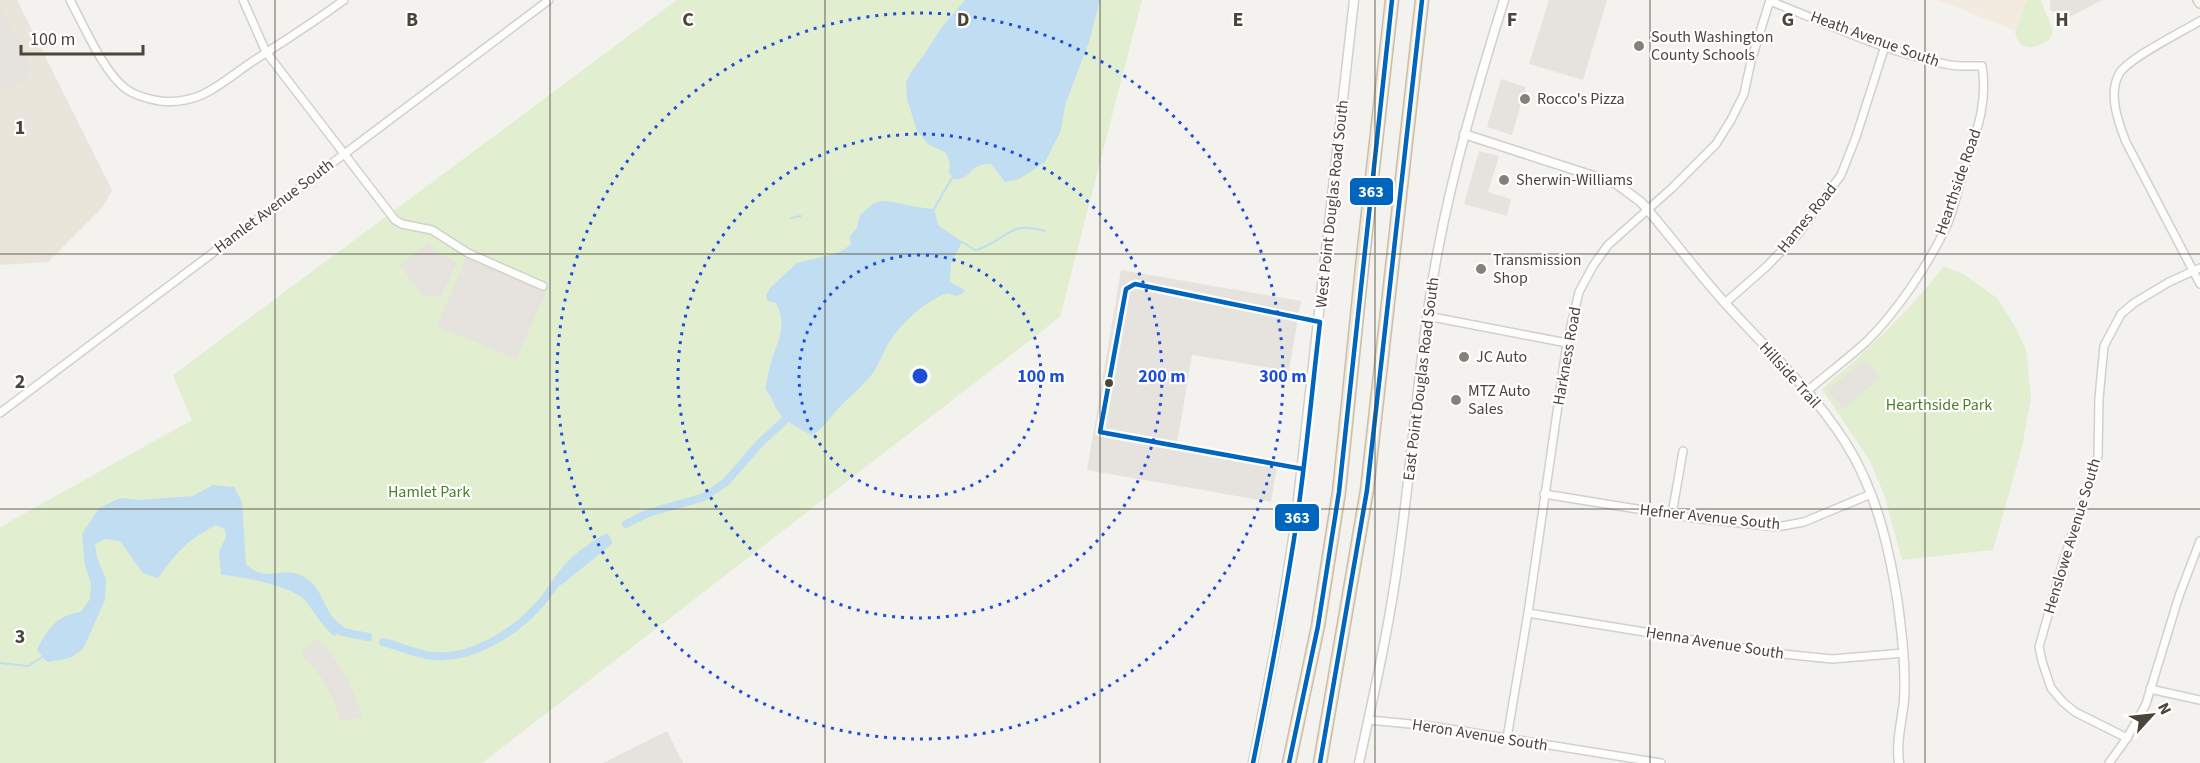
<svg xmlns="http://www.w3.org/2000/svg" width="2200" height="763" font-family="'Source Sans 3',sans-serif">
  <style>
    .commercial { fill: #f3ebdf }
    .industrial { fill: #e6e2de }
    .education { fill: #eae5da }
    .green { fill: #e1eecf }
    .parking { fill: #e6e3df }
    .water { fill: #c0ddf1 }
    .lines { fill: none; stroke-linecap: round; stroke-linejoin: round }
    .stream { stroke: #c0ddf1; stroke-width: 2 }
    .canal { stroke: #c0ddf1; stroke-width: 8 }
    .minor-casing { stroke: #d2d0cb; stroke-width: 10 }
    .tertiary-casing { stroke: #d2d0cb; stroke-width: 11 }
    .secondary-casing { stroke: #d3cfc5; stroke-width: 12 }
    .motorway-casing { stroke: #ccbfa9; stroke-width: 15 }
    .minor { stroke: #fdfdfc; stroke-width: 7 }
    .tertiary { stroke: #fdfdfc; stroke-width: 8 }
    .secondary { stroke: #f7f6f1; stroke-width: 9 }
    .motorway { stroke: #ede8db; stroke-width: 12 }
    .bus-1-casing { stroke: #fff; stroke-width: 9 }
    .bus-1 { stroke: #0065bd; stroke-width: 4.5 }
    .grid { fill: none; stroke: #4b4439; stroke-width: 1.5; stroke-opacity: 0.55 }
    .ring { fill: none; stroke: #1d4ed8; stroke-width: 3; stroke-dasharray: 3 6 }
    .poi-dot { fill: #868178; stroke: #fff; stroke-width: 2 }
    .bus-dot { fill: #4b4439; stroke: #fff; stroke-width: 2 }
    .labels { text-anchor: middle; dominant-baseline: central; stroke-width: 4.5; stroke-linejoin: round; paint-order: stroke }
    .poi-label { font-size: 16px; fill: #4b4439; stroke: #fff; text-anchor: start }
    .street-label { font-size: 16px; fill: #4b4439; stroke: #fff }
    .park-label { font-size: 16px; fill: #4a7f2a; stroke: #fff }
    .grid-label { font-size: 20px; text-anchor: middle; font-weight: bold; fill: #4b4439; stroke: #fff; stroke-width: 4.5; stroke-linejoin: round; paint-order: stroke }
    .centre { fill: #1d4ed8; stroke: #fff; stroke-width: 3 }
    .ring-label { font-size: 18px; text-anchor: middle; font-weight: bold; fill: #1d4ed8; stroke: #fff; stroke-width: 4.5; stroke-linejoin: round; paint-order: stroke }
    .line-badge { stroke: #fff; stroke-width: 2 }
    .badge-label { font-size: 16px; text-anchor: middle; font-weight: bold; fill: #fff }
  </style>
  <rect width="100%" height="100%" fill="#f4f2ee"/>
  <path class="commercial" d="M1938 0H2030L2018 32Z"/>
  <path class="industrial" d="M667 731 683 763H603Z"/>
  <path class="education" d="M0 0H17L112 190 102 208 48 262 0 265Z"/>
  <g class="green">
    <path d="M677 0H1142L1060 317 482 763H0V527L192 420 173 375Z"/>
    <path d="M2027 0H2041C2044 17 2066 36 2039 45 2032 48 2027 48 2020 44L2015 33Z"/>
    <path d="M1944 266 1965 275 1997 298 2016 328 2026 350 2031 398 2022 447 1993 550 1902 560 1885 497 1870 461 1822 389C1865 352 1909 312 1944 266Z"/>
  </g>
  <g class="parking">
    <path d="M1549 0H1607L1583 80 1529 64Z"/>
    <path d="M2050 0H2102L2068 18 2050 10Z"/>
    <path d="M2 7 31 66 30 74 25 83 8 89 0 88V8Z"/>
    <path d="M1501 79 1526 87 1512 135 1487 127Z"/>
    <path d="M1479 151 1499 156 1488 192 1511 199 1507 216 1464 204Z"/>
    <path d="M428 243 437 253 457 262 440 298 435 295 423 297 400 265Z"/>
    <path d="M466 258 546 292 516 359 437 326Z"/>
    <path d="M1121 270 1301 301 1289 371 1192 355 1177 444 1278 461 1271 502 1087 470Z"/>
    <path d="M1865 359 1880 378 1843 409 1827 390Z"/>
    <path d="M318 638 329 651 348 679 363 717 340 721 334 701 321 677 301 653Z"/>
  </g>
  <g class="water">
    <path d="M965 0H1100L1089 42 1065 105 1061 130 1045 162 1019 179 1005 182 991 164C967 163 972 181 954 179L949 173 950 164 946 153 928 144 917 131 907 99 906 83 911 72 926 52 941 28Z"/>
    <path d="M881 201C899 202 916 208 934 209L938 225 962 242 951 263 950 282 965 290 962 294 956 296 947 293C922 303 903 321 888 344 883 353 879 364 873 373 862 387 849 397 837 410 828 419 823 430 811 435 799 428 785 422 778 411 773 403 772 396 765 389 767 381 768 373 770 366 776 343 789 327 776 303L768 301 766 296 770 288 797 263 834 254 845 249 851 244 850 236 857 228 860 215 873 204Z"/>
    <path d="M213 485 234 487 242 502 246 564C265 583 282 567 300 575 319 583 321 599 331 615 334 620 340 624 345 628L334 636C322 626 315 613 305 600 292 586 240 576 221 575L219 552 226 537 225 529 216 525C188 539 176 553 158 578L143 573 120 541 105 539 95 544 97 558 106 579 105 600 83 649 70 658 47 662 37 650C47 629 57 615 81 612L90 599 91 584 85 565 82 534 99 508 121 498 140 500 193 496Z"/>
  </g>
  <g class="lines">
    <g class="stream">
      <path d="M934 209 952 178"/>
      <path d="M791 218 801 216"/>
      <path d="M962 242 975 250C992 247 1004 232 1020 228 1028 227 1037 229 1045 231"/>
      <path d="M0 663 28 666 44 656"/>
    </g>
    <g class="canal">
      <path d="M626 524 648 513 704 497 716 489 726 482 760 443 786 419"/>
      <path d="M560 581 608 542"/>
      <path d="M334 628 343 632 368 637"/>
      <path d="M383 642C399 646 416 654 432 656 470 660 513 634 538 606 549 595 556 581 566 569 577 556 591 547 606 538"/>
    </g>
    <defs>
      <g id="minor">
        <path d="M70 0C83 24 104 73 126 89 136 96 148 99 160 101 205 106 226 77 261 56 289 38 317 20 344 0"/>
        <path d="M243 0 266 52 395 220 402 224 432 230 468 253 543 286"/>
        <path d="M1770 1C1826 23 1886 52 1945 64 1957 67 1970 66 1982 66 1988 101 1977 131 1966 164 1959 184 1955 206 1947 225 1929 264 1896 313 1866 342 1847 359 1826 375 1806 392"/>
        <path d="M2200 21C2183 31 2127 59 2119 74 2108 94 2118 122 2126 142L2200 284"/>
        <path d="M1725 303 1766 267 1798 234 1841 175 1856 137 1885 46"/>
        <path d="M1427 316 1567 343"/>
        <path d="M0 413 549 0"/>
        <path d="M1544 494 1693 518 1777 527 1804 522 1871 494"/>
        <path d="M1672 514 1683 451"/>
        <path d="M1528 613 1773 653 1832 659 1904 653"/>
        <path d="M2150 689 2200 700"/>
        <path d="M1369 720 1431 726 1661 763"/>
        <path d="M1507 738 1528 613 1567 343 1579 292 1593 266 1608 245 1672 188 1716 144 1731 120 1744 94 1751 61 1770 0"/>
        <path d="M2127 738 2075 712 2063 702 2051 688 2042 661 2039 647 2063 562 2098 456 2099 398 2104 346 2121 314 2134 303 2169 282 2200 268"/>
        <path d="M2109 763 2127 738 2146 704 2179 596 2200 541"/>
      </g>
      <g id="tertiary">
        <path d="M1464 134 1615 183 1641 202C1670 235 1696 271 1725 303 1769 352 1822 399 1854 457 1879 503 1890 553 1898 604 1902 636 1906 668 1904 700 1902 721 1896 741 1899 763"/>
        <path d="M1253 763 1278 633 1295 526 1354 0"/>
        <path d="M1359 763C1374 693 1390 624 1399 553 1413 454 1419 354 1437 255 1453 169 1478 84 1504 0"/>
      </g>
      <path id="secondary" d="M2198 0 2200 3"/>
      <g id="motorway">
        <path d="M1289 763 1318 626 1339 492 1363 257 1392 0"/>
        <path d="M1320 763 1367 490 1422 0"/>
      </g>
    </defs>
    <use href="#minor" class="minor-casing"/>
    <use href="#tertiary" class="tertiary-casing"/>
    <use href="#secondary" class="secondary-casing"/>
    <use href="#motorway" class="motorway-casing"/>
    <use href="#minor" class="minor"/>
    <use href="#tertiary" class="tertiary"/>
    <use href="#secondary" class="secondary"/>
    <use href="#motorway" class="motorway"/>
    <defs>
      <g id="bus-1">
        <path d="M1253 763C1269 684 1284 605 1296 526 1306 458 1312 390 1320 322L1135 284 1126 289 1100 432 1303 469"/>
        <path d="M1289 763 1318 626 1339 492 1392 0"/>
        <path d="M1320 763 1367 490 1422 0"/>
      </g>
    </defs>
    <use href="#bus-1" class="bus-1-casing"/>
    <use href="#bus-1" class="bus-1"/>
  </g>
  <path class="grid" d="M275 0V763M550 0V763M825 0V763M1100 0V763M1375 0V763M1650 0V763M1925 0V763M0 254H2200M0 509H2200"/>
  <g class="ring">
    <circle cx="920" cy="376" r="121"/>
    <circle cx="920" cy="376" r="242"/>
    <circle cx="920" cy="376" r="363"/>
  </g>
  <g class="poi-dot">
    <circle cx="1639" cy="46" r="6"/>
    <circle cx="1525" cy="99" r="6"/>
    <circle cx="1504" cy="180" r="6"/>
    <circle cx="1481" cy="269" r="6"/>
    <circle cx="1464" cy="357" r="6"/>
    <circle cx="1456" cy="400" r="6"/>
  </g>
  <circle class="bus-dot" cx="1109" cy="383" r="5"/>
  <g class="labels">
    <g class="poi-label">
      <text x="1651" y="37">South Washington<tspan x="1651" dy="18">County Schools</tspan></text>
      <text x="1537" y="99">Rocco's Pizza</text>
      <text x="1516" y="180">Sherwin-Williams</text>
      <text x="1493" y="260">Transmission<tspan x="1493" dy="18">Shop</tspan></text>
      <text x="1476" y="357">JC Auto</text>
      <text x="1468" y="391">MTZ Auto<tspan x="1468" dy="18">Sales</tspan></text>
    </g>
    <g class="street-label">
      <text transform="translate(1875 39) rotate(20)">Heath Avenue South</text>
      <text transform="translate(1958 182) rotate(-71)">Hearthside Road</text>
      <text transform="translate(1332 204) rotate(-84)">West Point Douglas Road South</text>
      <text transform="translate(274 206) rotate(-37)">Hamlet Avenue South</text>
      <text transform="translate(1807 218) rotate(-51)">Hames Road</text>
      <text transform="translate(1567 356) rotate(-80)">Harkness Road</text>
      <text transform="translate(1790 375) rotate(48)">Hillside Trail</text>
      <text transform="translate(1421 379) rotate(-83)">East Point Douglas Road South</text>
      <text transform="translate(1710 517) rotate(6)">Hefner Avenue South</text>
      <text transform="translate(2072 536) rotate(-73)">Henslowe Avenue South</text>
      <text transform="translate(1715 643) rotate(9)">Henna Avenue South</text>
      <text transform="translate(1480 735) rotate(9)">Heron Avenue South</text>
    </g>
    <g class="park-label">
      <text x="1939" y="405">Hearthside Park</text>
      <text x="429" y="492">Hamlet Park</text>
    </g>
  </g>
  <g class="grid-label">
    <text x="412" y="26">B</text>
    <text x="688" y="26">C</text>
    <text x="963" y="26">D</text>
    <text x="1238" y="26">E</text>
    <text x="1512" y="26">F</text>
    <text x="1788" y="26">G</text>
    <text x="2062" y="26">H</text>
    <text x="20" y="134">1</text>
    <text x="20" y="388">2</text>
    <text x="20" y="643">3</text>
  </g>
  <circle cx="920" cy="376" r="9" class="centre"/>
  <g class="ring-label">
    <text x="1041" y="382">100 m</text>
    <text x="1162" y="382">200 m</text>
    <text x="1283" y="382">300 m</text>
  </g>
  <g class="line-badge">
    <rect x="1349" y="177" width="45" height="29" rx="6" fill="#0065bd"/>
    <rect x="1274" y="503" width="46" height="29" rx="6" fill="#0065bd"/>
  </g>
  <g class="badge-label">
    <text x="1371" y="197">363</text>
    <text x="1297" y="523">363</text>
  </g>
  <g transform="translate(2152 715) rotate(63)" stroke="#ffffff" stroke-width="4.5" paint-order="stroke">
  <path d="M0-4.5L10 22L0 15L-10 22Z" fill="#4b4439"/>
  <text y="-9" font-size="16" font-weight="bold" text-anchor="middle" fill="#4b4439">N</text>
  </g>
  <path d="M21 45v9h122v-9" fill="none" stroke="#4b4439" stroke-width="3"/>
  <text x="30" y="45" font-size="18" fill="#4b4439" stroke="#ffffff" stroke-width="4.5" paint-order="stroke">100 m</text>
</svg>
